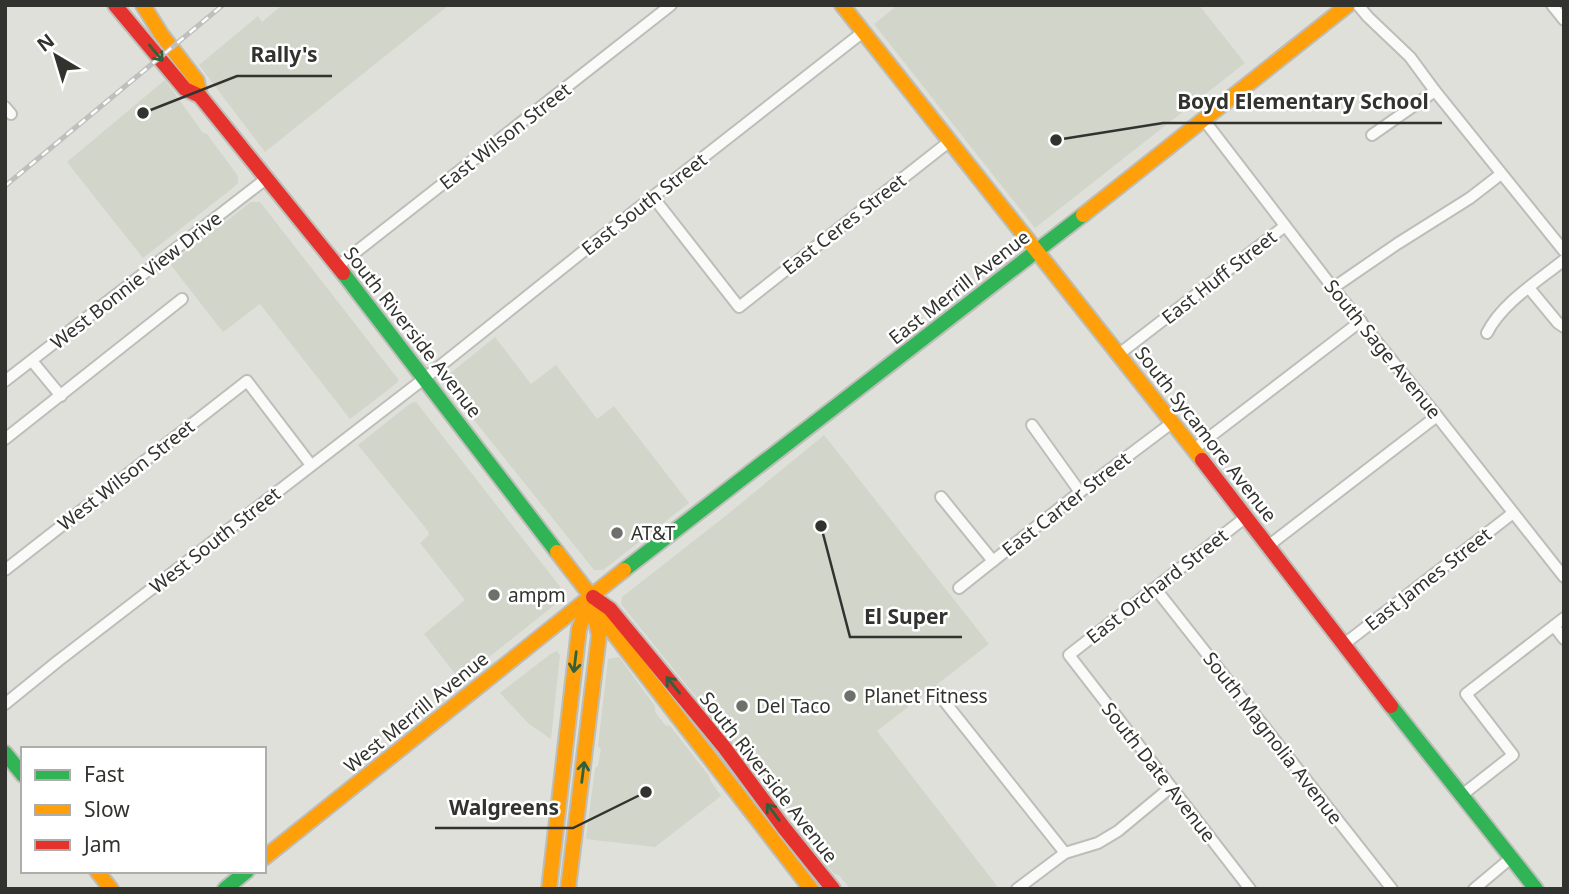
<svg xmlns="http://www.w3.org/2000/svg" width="1569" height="894" font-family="'Noto Sans',sans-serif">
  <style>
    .built { fill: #d2d5c9 }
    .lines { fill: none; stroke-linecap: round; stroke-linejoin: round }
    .street-casing { stroke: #bdbeb9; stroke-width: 14 }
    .fast-casing { stroke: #bdbeb9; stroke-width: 18 }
    .slow-casing { stroke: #bdbeb9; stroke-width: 18 }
    .jam-casing { stroke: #bdbeb9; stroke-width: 18 }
    .street { stroke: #fafaf9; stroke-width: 10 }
    .fast { stroke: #30b455; stroke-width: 14 }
    .slow { stroke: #ff9f0a; stroke-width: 14 }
    .jam { stroke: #e5322d; stroke-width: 14 }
    .rail-casing { stroke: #bfbfbe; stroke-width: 5 }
    .rail { stroke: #fff; stroke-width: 2.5; stroke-dasharray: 8; stroke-linecap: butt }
    .oneway { stroke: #31603c }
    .poi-dot { fill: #6f706b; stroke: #fff; stroke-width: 2.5 }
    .labels { text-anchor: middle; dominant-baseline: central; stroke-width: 5; stroke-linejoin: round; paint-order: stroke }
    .street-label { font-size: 19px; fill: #32332f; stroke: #fff }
    .poi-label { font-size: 19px; fill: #32332f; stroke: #fff; text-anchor: start }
    .leader { fill: none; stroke: #32332f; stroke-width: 2.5 }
    .callout-dot { fill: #32332f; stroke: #fff; stroke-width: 2.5 }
    .callout-label { font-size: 21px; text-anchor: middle; font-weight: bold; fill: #32332f; stroke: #fff; stroke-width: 5; stroke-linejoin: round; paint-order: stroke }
  </style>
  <rect width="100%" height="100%" fill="#dfe0da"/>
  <g class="built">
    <path d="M282 5H449L265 152 199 65 258 16 262 22Z"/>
    <path d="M898 5H1199L1245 63 1035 228 874 24Z"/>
    <path d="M165 80 203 133 207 134 238 176V183L234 187 143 258 67 162Z"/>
    <path d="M251 202H260L398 379V382L350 419 260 304 223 332 170 264Z"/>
    <path d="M495 337 531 384 556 365 597 419 614 406 689 503 603 570H594L442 380Z"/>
    <path d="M416 402 565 593 562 599 460 680 424 634 465 600 420 543 429 535 428 531 358 445 411 403Z"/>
    <path d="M824 435 989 644 877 731 997 886 994 889H850L839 875 834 874 801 831 800 824 784 806 621 604 622 597 728 514Z"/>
    <path d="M557 651 560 655 551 739 529 724 500 693 552 653Z"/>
    <path d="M619 657 655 706V712L665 725 670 726 709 776 710 780 721 796 655 847 586 839 595 768 598 766 601 749 598 746 608 659Z"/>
  </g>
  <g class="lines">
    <defs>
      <g id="street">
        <path d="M1358 5 1368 17 1410 57 1435 91 1564 251"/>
        <path d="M1552 5 1564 20"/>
        <path d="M5 107 11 114"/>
        <path d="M1204 120 1333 288 1437 416 1564 577"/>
        <path d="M1372 135 1435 91"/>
        <path d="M653 197 739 307 950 141"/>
        <path d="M338 266 671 5"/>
        <path d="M1333 288 1397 244 1470 198 1501 174"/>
        <path d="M1529 288 1558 323 1564 327"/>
        <path d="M1487 333C1502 303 1538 281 1564 260"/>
        <path d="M1119 354 1285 226"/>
        <path d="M32 361 61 396"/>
        <path d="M5 381 267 178"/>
        <path d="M1032 425 1080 492"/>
        <path d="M5 439 182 299"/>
        <path d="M1194 449 1361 321"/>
        <path d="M941 497 993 561"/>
        <path d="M1246 517 1069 655 1250 889"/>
        <path d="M1268 546 1437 416"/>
        <path d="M5 570 247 381 311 465"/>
        <path d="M959 588 1080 492 1173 422"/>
        <path d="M1155 588 1392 889"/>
        <path d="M1554 626 1564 639"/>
        <path d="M1343 645 1513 513"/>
        <path d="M937 692 1065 853"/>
        <path d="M5 704 58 661 425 378 595 242 863 32"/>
        <path d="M1462 795 1513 755 1466 694 1564 618"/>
        <path d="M1017 889 1065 853 1098 843 1118 831 1171 787"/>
        <path d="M1474 889 1511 858"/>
      </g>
      <g id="fast">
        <path d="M343 273 557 552"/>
        <path d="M624 570 1083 215"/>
        <path d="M1391 706 1536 889"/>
        <path d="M5 753 23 775"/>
        <path d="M225 889 247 871"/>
      </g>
      <g id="slow">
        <path d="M143 5 161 34 197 81 200 96"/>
        <path d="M842 5 1202 460"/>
        <path d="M1083 215 1348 5"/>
        <path d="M557 552 591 596 601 617 811 889"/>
        <path d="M264 858 624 570"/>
        <path d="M97 871 111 889"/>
        <path d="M549 889 579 629 591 597"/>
        <path d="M568 889 599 635 593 608"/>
      </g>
      <g id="jam">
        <path d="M115 5 185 89 200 96 343 273"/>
        <path d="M1202 460 1391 706"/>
        <path d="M593 597 610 609 724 747 784 828 833 889"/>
      </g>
    </defs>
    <use href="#street" class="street-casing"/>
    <use href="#fast" class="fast-casing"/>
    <use href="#slow" class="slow-casing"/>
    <use href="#jam" class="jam-casing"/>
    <use href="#street" class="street"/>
    <use href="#fast" class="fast"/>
    <use href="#slow" class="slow"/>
    <use href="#jam" class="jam"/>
    <defs>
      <path id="rail" d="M5 186 223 5"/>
    </defs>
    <use href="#rail" class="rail-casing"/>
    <use href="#rail" class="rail"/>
  </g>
  <defs><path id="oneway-shaft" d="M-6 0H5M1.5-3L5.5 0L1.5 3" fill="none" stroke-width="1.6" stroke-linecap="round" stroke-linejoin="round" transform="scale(1.75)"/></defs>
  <g class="oneway">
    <use href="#oneway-shaft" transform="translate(156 53) rotate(50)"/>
    <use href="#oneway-shaft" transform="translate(575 662) rotate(97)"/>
    <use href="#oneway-shaft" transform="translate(673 685) rotate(-129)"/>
    <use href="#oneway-shaft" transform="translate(583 772) rotate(-83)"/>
    <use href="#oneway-shaft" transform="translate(773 812) rotate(-127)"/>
  </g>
  <g class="poi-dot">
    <circle cx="617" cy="533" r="7"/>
    <circle cx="494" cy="595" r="7"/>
    <circle cx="850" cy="696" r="7"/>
    <circle cx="742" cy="706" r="7"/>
  </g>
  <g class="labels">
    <g class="street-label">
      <text transform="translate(505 136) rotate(-38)">East Wilson Street</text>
      <text transform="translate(644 204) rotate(-38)">East South Street</text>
      <text transform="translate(844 224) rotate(-38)">East Ceres Street</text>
      <text transform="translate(1219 277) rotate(-38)">East Huff Street</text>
      <text transform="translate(136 280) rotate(-38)">West Bonnie View Drive</text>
      <text transform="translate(959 287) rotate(-38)">East Merrill Avenue</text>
      <text transform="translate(413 332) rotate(52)">South Riverside Avenue</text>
      <text transform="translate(1383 349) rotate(51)">South Sage Avenue</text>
      <text transform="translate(1206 434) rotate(52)">South Sycamore Avenue</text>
      <text transform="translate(126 475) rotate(-38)">West Wilson Street</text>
      <text transform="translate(1066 504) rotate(-38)">East Carter Street</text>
      <text transform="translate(215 540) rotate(-38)">West South Street</text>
      <text transform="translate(1428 579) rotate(-38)">East James Street</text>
      <text transform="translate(1157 586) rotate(-38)">East Orchard Street</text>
      <text transform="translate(416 712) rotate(-39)">West Merrill Avenue</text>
      <text transform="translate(1273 738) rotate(52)">South Magnolia Avenue</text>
      <text transform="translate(1159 772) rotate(52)">South Date Avenue</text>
      <text transform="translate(769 777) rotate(52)">South Riverside Avenue</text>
    </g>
    <g class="poi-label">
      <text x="631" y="533">AT&amp;T</text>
      <text x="508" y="595">ampm</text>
      <text x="864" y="696">Planet Fitness</text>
      <text x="756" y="706">Del Taco</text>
    </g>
  </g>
  <path class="leader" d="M143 113L237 76H332M1056 140L1163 123H1442M821 526L850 637H962M646 792L573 828H435"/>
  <g class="callout-dot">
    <circle cx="143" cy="113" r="7"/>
    <circle cx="1056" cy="140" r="7"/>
    <circle cx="821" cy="526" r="7"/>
    <circle cx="646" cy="792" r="7"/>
  </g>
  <g class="callout-label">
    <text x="284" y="62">Rally's</text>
    <text x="1303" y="109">Boyd Elementary School</text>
    <text x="906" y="624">El Super</text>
    <text x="504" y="815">Walgreens</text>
  </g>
  <rect width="1569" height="894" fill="none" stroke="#32332f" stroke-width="14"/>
  <rect x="21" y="747" width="245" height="126" fill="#ffffff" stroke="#adadac" stroke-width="2"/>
  <rect x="35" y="770" width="35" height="10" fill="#30b455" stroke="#adadac" stroke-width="2"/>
  <text x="84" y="782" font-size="21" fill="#32332f">Fast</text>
  <rect x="35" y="805" width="35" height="10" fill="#ff9f0a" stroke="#adadac" stroke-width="2"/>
  <text x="84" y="817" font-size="21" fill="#32332f">Slow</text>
  <rect x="35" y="840" width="35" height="10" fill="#e5322d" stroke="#adadac" stroke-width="2"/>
  <text x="84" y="852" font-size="21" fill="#32332f">Jam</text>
  <g transform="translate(56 56) rotate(322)" stroke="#ffffff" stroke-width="5" paint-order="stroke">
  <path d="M0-5L12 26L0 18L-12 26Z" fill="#32332f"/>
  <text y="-10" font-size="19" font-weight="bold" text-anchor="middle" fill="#32332f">N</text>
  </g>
</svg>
